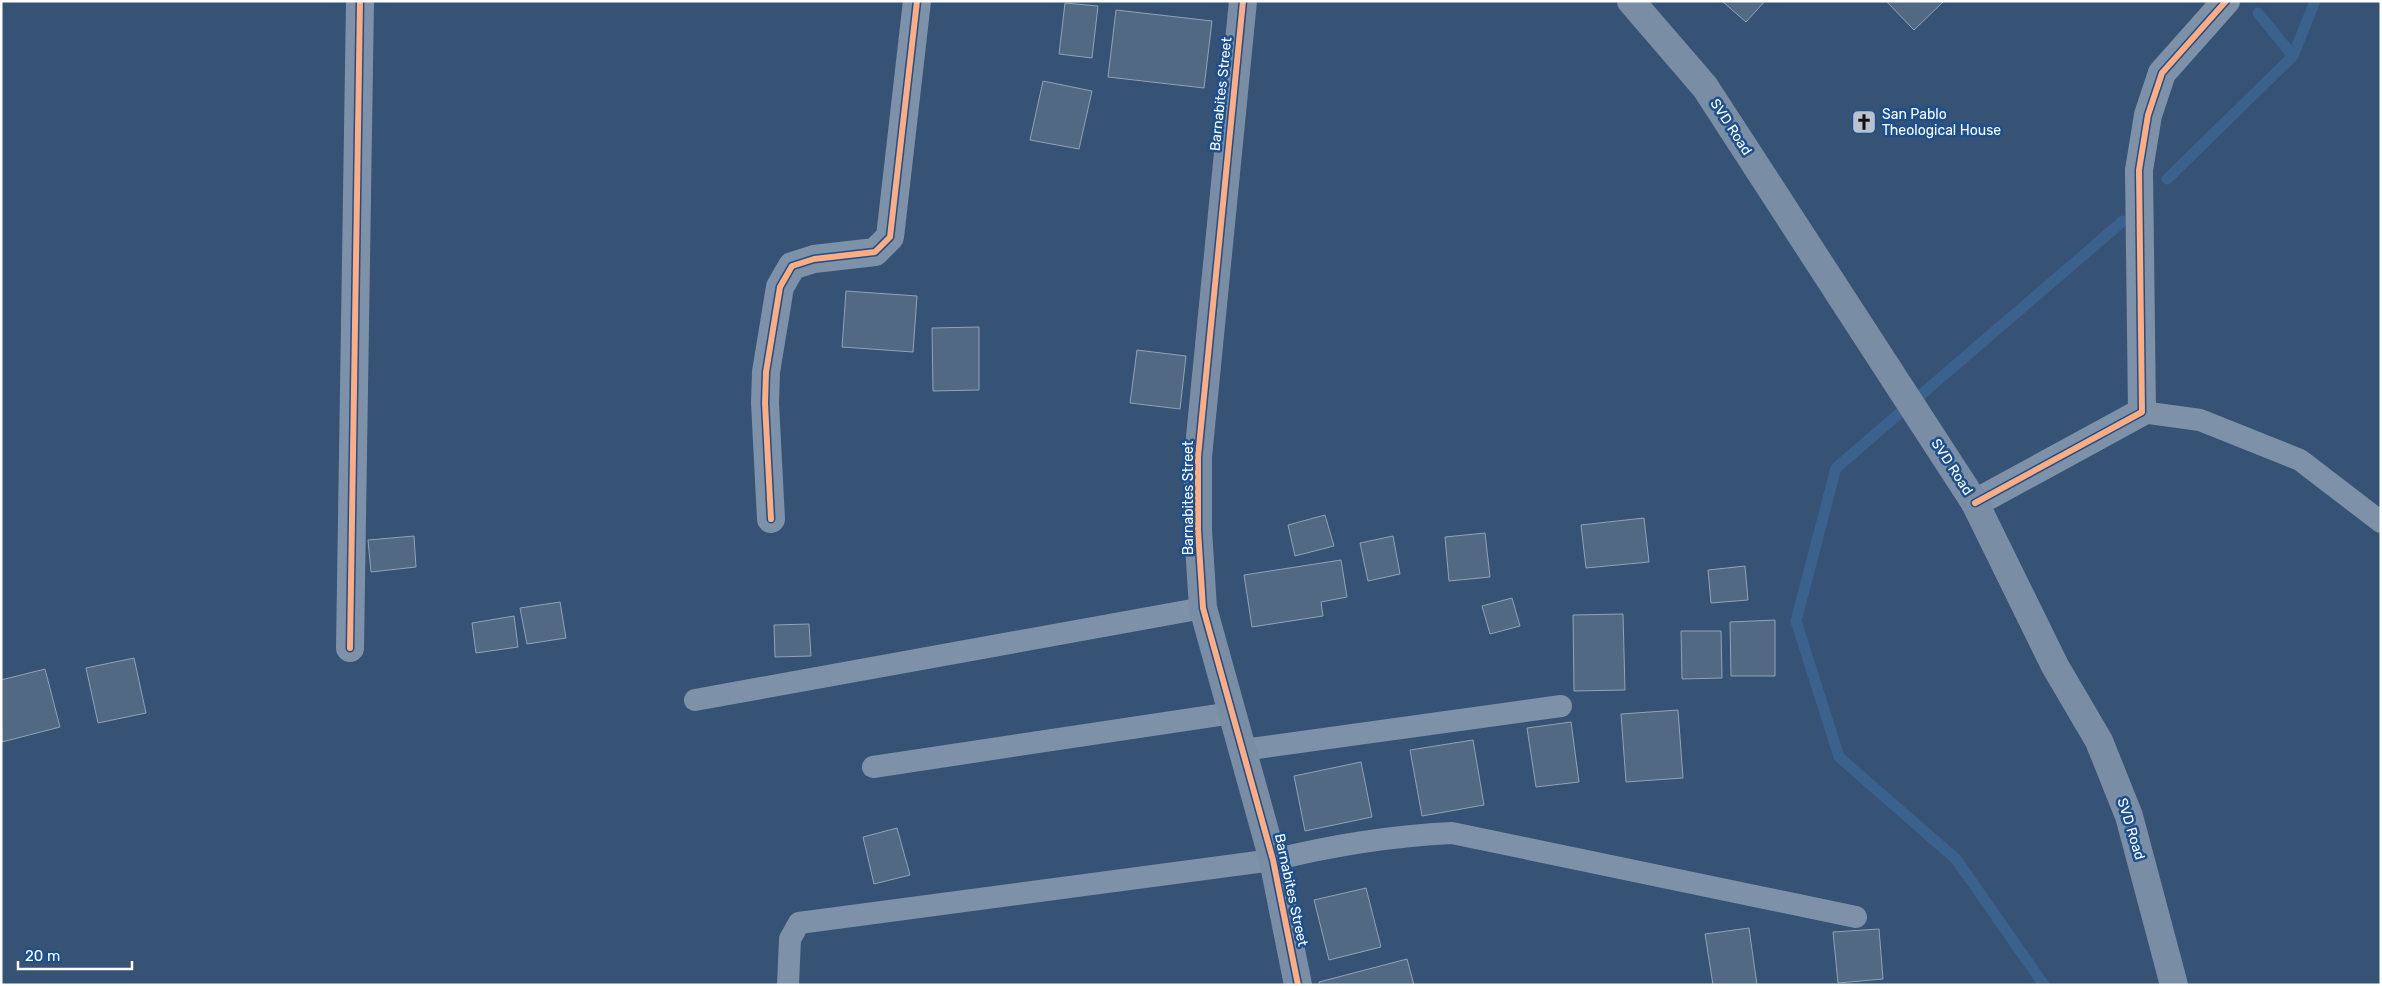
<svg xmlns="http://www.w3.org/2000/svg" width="2382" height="986" font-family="Rubik,sans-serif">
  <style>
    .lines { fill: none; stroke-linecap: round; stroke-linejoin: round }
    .stream { stroke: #3b618d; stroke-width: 11 }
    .building { fill: #526984; stroke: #92a2b6 }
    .lane { stroke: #7d92a8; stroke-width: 22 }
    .street { stroke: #7d92a8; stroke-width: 28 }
    .secondary { stroke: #798da4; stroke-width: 28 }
    .cycleway-casing { stroke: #1b4f8f; stroke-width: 9 }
    .cycleway { stroke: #ffac80; stroke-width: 6 }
    .labels { text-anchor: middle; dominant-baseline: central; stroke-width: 5; stroke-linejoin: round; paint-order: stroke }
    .street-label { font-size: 14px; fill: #fff; stroke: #1b4f8f }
    .poi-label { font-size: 14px; fill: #fff; stroke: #1b4f8f; text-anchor: start }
  </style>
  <rect width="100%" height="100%" fill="#365274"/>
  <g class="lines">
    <g class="stream">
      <path d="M2258 13 2293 56"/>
      <path d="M2167 179 2293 56 2315 1"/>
      <path d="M2044 985 1956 859 1839 757 1796 621 1836 468 2123 221"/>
    </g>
  </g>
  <g class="building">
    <path d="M1722 1H1765L1746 22Z"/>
    <path d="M1886 1H1944L1914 30Z"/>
    <path d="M1065 3 1098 6 1092 58 1059 54Z"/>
    <path d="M1116 10 1212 21 1204 88 1108 77Z"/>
    <path d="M1043 81 1092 91 1079 149 1030 140Z"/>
    <path d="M846 291 917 296 913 352 842 347Z"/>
    <path d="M979 327V390L933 391 932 328Z"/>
    <path d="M1137 350 1186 356 1180 409 1130 403Z"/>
    <path d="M1325 515 1334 546 1295 556 1288 525Z"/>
    <path d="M1644 518 1649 562 1586 568 1581 525Z"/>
    <path d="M1485 533 1490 577 1449 581 1445 537Z"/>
    <path d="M414 536 416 567 371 572 368 540Z"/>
    <path d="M1393 536 1400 574 1368 581 1360 543Z"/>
    <path d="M1341 560 1347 597 1321 602 1323 616 1252 627 1244 575Z"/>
    <path d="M1745 566 1748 600 1711 603 1708 570Z"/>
    <path d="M1512 598 1520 626 1490 634 1482 606Z"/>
    <path d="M560 602 566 638 527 644 520 608Z"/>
    <path d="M1623 614 1625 690 1574 691 1573 615Z"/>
    <path d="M514 616 518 647 476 653 472 623Z"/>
    <path d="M1775 620V676H1731L1730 622Z"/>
    <path d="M809 624 811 656 775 657 774 625Z"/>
    <path d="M1681 631H1721L1722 678 1682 679Z"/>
    <path d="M134 658 146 713 98 723 86 668Z"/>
    <path d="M45 669 60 727 2 742 1 680Z"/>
    <path d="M1678 710 1683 778 1626 782 1621 714Z"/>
    <path d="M1571 722 1579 782 1536 787 1527 728Z"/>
    <path d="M1473 740 1484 805 1422 816 1410 750Z"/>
    <path d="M1361 762 1372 817 1305 831 1294 776Z"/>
    <path d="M897 828 910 875 874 884 863 837Z"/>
    <path d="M1366 888 1381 947 1329 960 1314 900Z"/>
    <path d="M1749 928 1757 985H1713L1705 934Z"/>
    <path d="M1879 929 1883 979 1838 983 1833 932Z"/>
    <path d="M1407 959 1414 985H1319V982Z"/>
  </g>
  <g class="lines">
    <g class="lane">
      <path d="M2142 412 2200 420 2300 460 2381 522"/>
      <path d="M695 700 1203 608"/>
      <path d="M1243 750 1561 706"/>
      <path d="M873 767 1232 713"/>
      <path d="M788 985 790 939 799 923 1273 860C1334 845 1389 836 1452 833L1856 917"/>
    </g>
    <g class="street">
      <path d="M1975 503 2142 412 2139 170 2148 115 2162 73 2226 1"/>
      <path d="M771 519 765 403 766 372 780 287 792 266 814 259 875 252 890 237 917 1"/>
      <path d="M350 648 360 1"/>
    </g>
    <g class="secondary">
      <path d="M1243 1 1198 457V530L1203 608 1273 860 1298 985"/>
      <path d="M1631 1 1705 87 1975 503 2055 666 2099 741 2129 816 2174 985"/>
    </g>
    <defs>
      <g id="cycleway">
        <path d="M1243 1 1198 457V530L1203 608 1273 860 1298 985"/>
        <path d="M1975 503 2142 412 2139 170 2148 115 2162 73 2226 1"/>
        <path d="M771 519 765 403 766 372 780 287 792 266 814 259 875 252 890 237 917 1"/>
        <path d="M350 648 360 1"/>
      </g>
    </defs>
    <use href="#cycleway" class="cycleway-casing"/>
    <use href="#cycleway" class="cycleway"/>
  </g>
  <defs>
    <symbol id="church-square" viewBox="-11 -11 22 22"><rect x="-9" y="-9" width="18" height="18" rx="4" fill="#b9c2ce" stroke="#1b4f8f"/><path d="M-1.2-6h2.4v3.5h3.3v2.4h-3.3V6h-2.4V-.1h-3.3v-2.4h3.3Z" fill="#111"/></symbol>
  </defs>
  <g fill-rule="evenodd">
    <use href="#church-square" x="1850" y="108" width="28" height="28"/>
  </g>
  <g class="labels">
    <g class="street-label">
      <text transform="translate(1221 94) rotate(-84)">Barnabites Street</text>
      <text transform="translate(1731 127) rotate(57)">SVD Road</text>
      <text transform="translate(1952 467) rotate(57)">SVD Road</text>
      <text transform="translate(1188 498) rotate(-90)">Barnabites Street</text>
      <text transform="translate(2131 829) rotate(73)">SVD Road</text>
      <text transform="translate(1291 890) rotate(78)">Barnabites Street</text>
    </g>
    <g class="poi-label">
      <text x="1882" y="114">San Pablo<tspan x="1882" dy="16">Theological House</tspan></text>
    </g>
  </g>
  <rect width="2382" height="986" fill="none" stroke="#ffffff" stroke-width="5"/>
  <path d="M18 961v8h114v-8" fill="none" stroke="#ffffff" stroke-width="2.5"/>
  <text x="25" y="961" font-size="15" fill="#ffffff" stroke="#1b4f8f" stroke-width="4" paint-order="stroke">20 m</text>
</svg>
